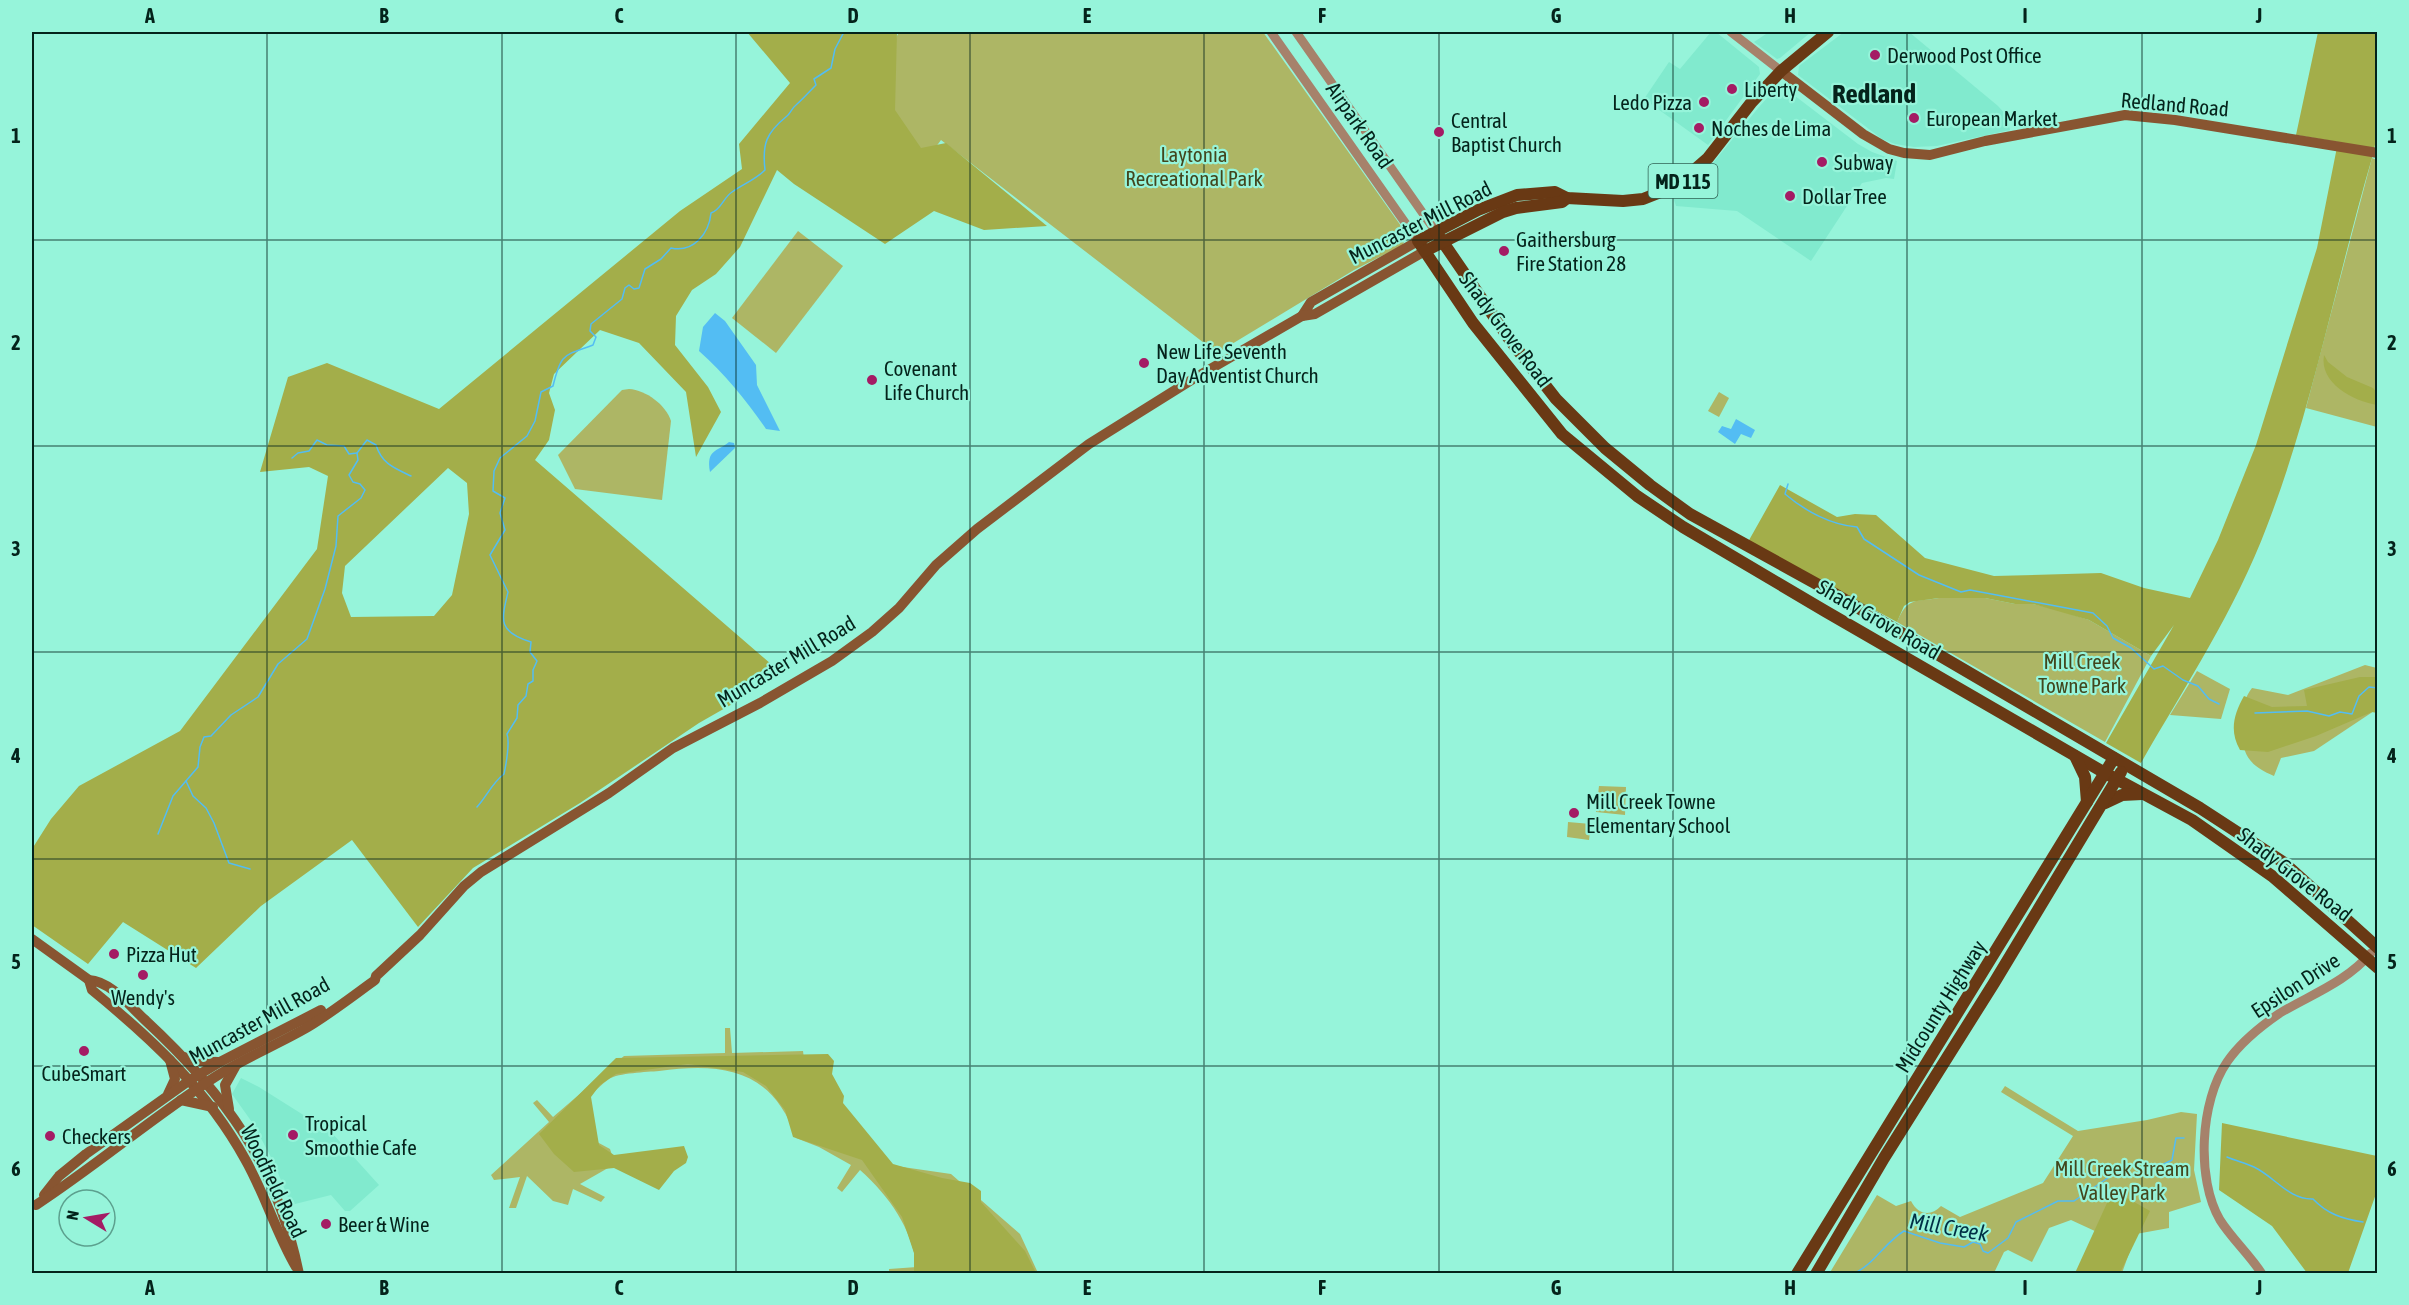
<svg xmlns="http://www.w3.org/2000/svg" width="2409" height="1305" font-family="'Asap Condensed',sans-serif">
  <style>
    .built { fill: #81eace }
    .green { fill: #adb665 }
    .forest { fill: #a3ae4a; fill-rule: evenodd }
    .water { fill: #53bdf3 }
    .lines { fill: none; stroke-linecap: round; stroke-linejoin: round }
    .stream { stroke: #53bdf3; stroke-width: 1.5 }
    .tertiary { stroke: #a6826b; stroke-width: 9 }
    .secondary { stroke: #885531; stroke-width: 10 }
    .primary { stroke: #693914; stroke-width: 12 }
    .grid { fill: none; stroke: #04231b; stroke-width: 1.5; stroke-opacity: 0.55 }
    .poi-dot { fill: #a41b64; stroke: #96f4da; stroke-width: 2 }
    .labels { text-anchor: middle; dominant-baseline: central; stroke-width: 4.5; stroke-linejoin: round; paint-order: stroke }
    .shield { fill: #96f4da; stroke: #306254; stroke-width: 1.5 }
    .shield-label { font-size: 20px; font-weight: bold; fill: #04231b }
    .poi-label { font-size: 21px; fill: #04231b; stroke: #96f4da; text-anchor: start }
    .street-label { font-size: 21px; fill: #04231b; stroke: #96f4da }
    .park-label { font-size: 21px; fill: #42461d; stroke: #96f4da }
    .water-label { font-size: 22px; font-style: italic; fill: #002f45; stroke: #96f4da }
    .district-label { font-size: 27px; font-weight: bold; fill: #04231b; stroke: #96f4da }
    .neatline { fill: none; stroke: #04231b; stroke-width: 2 }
    .grid-label { font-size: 20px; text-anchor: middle; font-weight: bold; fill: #04231b }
  </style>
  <rect width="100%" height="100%" fill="#96f4da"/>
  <g class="built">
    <path d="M1711 32H1716L1759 67 1760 74 1708 145 1644 99 1669 62 1680 69Z"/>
    <path d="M1769 32H1811L1780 58 1777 59 1754 42Z"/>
    <path d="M1844 32H1909L1998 106 2007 116 2010 130 1937 146 1914 147 1895 144 1882 139 1798 75 1799 66Z"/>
    <path d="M1782 86 1858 144 1872 152 1897 161 1894 179 1886 178 1862 183 1811 261 1737 211 1676 206 1673 197 1699 180 1759 107 1777 87Z"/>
    <path d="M241 1078 259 1087 332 1133 379 1185 350 1211H345L331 1195 291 1205 274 1163 254 1125 232 1094Z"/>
  </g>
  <g class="green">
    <path d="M899 32H1263L1406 233 1403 245 1354 270 1217 353 941 140 872 233 842 145Z"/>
    <path d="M2372 158 2377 160V427L2306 408Z"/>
    <path d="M798 231 843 266 776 353 732 318Z"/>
    <path d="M629 389C646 390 666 405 671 421L662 500 575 489 558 455 622 390Z"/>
    <path d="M1719 392 1729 398 1719 417 1708 411Z"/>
    <path d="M1939 598H1985L2015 604H2033L2058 610 2089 620 2151 656 2105 742 1897 622C1908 597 1914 602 1939 598Z"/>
    <path d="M2365 665 2377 668V709L2314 751 2281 758 2274 776C2243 763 2241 749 2243 719 2244 706 2244 698 2252 688L2288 695Z"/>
    <path d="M2197 671 2230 689 2221 719 2170 715Z"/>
    <path d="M1599 786 1626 787 1625 815 1596 812Z"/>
    <path d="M1568 822 1591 824 1589 840 1567 837Z"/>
    <path d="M725 1028H730L732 1053 803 1051 804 1059 889 1165 951 1174 1020 1234 1038 1273H889V1269L917 1267C911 1227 890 1197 860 1170L842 1192 837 1188 851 1165 819 1147 796 1138C773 1070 724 1062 659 1071 647 1072 618 1073 609 1079 602 1084 595 1091 588 1097L597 1142 610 1149 615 1164 580 1184 605 1197 601 1202 573 1189 568 1205 553 1201 527 1176 516 1208H509L520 1177 494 1180 491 1175 549 1122 533 1103 537 1100 553 1117 624 1056 725 1053Z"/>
    <path d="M2005 1086 2078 1131 2147 1120 2181 1112 2197 1114 2194 1170 2201 1202 2169 1212V1228L2136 1234 2122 1273H2077L2097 1232 2071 1220 2049 1228 2032 1262 2008 1250 2004 1252 1994 1273 1829 1274 1877 1195 1896 1206 1911 1201C1918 1215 1931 1217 1941 1206L1960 1217 2043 1183 2073 1136 2001 1092Z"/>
  </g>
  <g class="forest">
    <path d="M747 32H897L895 110 921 148 946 143 1047 226 984 230 934 211 885 244 794 184 777 170 740 247 716 274 692 290 676 316 675 345 708 387 721 412 696 457 686 392 639 343 600 330 554 374 549 393 555 410 549 440 535 460 771 664 753 678 741 699 699 723 580 803 473 868 418 927 352 840 261 906 196 968 123 922 88 964 32 925V849L51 819 79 786 180 731 317 549 328 476 309 467 260 472 288 377 327 363 439 409 680 211 742 169 739 144 790 83ZM448 468 467 483 469 514 452 595 434 616 351 617 342 593 345 566Z"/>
    <path d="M2318 32H2377V136L2372 158C2336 280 2313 407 2267 526 2236 609 2185 686 2141 763L2106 743 2174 625 2151 656 2089 620 2033 604H2015L1985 598H1939L1910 602 1904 606 1897 622 1748 542 1780 485 1837 517 1855 514 1876 515 1925 558 1994 576 2101 573 2144 588 2190 598 2218 540 2256 445 2317 248 2338 142 2296 135Z"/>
    <path d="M2324 355 2328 362 2347 377 2373 388 2377 393V405C2353 401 2319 383 2324 355Z"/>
    <path d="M2360 677H2377V713L2372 712 2316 736 2268 752 2240 750C2229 731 2234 714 2244 696L2272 707 2307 706 2304 690Z"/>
    <path d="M828 1054 834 1061 832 1074 844 1096 843 1103 893 1164 942 1178 970 1183 981 1191V1202L1025 1251 1036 1273H914V1253L902 1217 862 1160 793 1137 785 1110 766 1086 743 1072 688 1064 616 1074 600 1085 591 1097 599 1145 614 1155 684 1146 688 1157 686 1163 674 1171 659 1190 614 1168 574 1172 554 1154 539 1134 616 1058Z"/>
    <path d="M2222 1123 2377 1156V1191L2348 1273H2307L2272 1226 2219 1190Z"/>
    <path d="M2113 1190 2150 1211 2120 1273H2075Z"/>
  </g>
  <g class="water">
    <path d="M715 313 725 321 756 365 757 385 780 431 766 429C746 400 725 374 699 351L703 327Z"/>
    <path d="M1736 419 1755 430 1751 438 1741 434 1735 444 1718 432 1722 426 1731 429Z"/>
    <path d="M729 442 734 443 735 448 710 472C706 449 717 452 729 442Z"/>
  </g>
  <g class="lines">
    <g class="stream">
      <path d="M292 458 298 453 309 451 317 440 327 445 344 446 349 454 357 453 367 440 376 445C382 464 394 468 411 476"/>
      <path d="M1788 484 1785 494C1805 511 1831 525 1857 527L1864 539 1919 575 1961 592 1970 590 2093 613 2107 626 2113 638 2131 648 2154 669 2163 666 2183 680 2198 686 2209 699 2219 704"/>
      <path d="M2255 713 2307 711 2329 716 2340 712 2352 714 2359 696 2369 687 2378 688"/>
      <path d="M186 781 193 796 206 808 214 823 229 863 250 869"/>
      <path d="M477 807C487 796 492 783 504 774 506 765 510 742 507 734L517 718 518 705 526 696 528 684 533 681V670L537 661 530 652 531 642C498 632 501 621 508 592L490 555 505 530 500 513 505 498 493 491 494 471 500 458 527 436 535 421 541 392 553 386C561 353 563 356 593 345L596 337 590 331 591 324 622 299 625 288 629 285 634 289 639 288 645 269 661 259 671 248C693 253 709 234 711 213 721 210 723 198 732 192 743 184 755 180 765 170 762 144 766 133 787 116 790 114 792 108 796 105 803 99 809 92 816 85L814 79 831 68 835 49 844 32"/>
      <path d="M158 834 173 796 198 767 200 747 204 737 211 736 231 715 258 697 278 664 307 639 325 589 336 546 338 516 361 498 365 490 360 484 353 482 349 475 358 460 357 453"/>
      <path d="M2227 1157C2236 1161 2246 1163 2254 1167 2275 1177 2289 1200 2313 1199 2327 1214 2343 1219 2363 1222"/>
      <path d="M1853 1274C1875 1264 1884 1243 1904 1231L1940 1243 1964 1247 1973 1242 1980 1244 1983 1251 1988 1253 2008 1238 2016 1222 2058 1201H2074L2121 1169 2135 1165C2147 1174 2160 1166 2172 1160L2176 1138H2184"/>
    </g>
    <g class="tertiary">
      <path d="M1271 32 1418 241"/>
      <path d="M1296 32 1436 232"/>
      <path d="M1731 32 1781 71"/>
      <path d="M2262 1274C2250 1255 2232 1239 2220 1220 2196 1179 2200 1101 2227 1062 2240 1043 2261 1026 2280 1013 2312 994 2346 982 2371 953"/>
    </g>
    <g class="secondary">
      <path d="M1781 71 1863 134 1889 149 1904 153 1930 155 1985 141 2125 115 2175 120 2378 153"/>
      <path d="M1302 316 1311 302 1418 241"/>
      <path d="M32 939 89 980C110 981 130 1006 144 1019 225 1094 277 1164 299 1274"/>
      <path d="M89 980 92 990C152 1039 207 1090 245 1159 265 1194 276 1233 296 1267"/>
      <path d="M184 1057 196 1061 218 1062"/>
      <path d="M168 1094 175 1079 170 1060"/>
      <path d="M181 1100 213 1107"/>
      <path d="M229 1109 225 1085 235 1067"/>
      <path d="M44 1195 59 1176 86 1154 190 1080 220 1062 321 1010"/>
      <path d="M36 1205C97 1165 153 1117 215 1077 244 1058 277 1045 308 1027 331 1013 353 996 375 980L376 976 420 935 464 886 481 872 609 793 673 748 760 703 832 661 872 632 899 608 936 565 977 529 1089 444 1193 379 1302 316 1315 314 1425 251"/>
    </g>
    <g class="primary">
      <path d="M1828 32 1781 71 1751 103 1708 158 1676 186 1643 199 1623 201 1567 198 1555 192 1517 195 1478 210 1418 241 1473 323 1562 434 1637 496 1683 527 1825 611 2105 773 2192 820 2272 876 2378 968"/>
      <path d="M1436 232 1510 340 1556 399 1605 448 1650 485 1690 514 1833 593 2200 808 2283 862 2378 948"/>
      <path d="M1425 251 1503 212 1516 208 1562 202 1567 198"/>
      <path d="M2075 756 2085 777 2087 802"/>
      <path d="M2105 803 2122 795 2142 794"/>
      <path d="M1797 1274 2114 758"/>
      <path d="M1816 1274 1884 1158 1994 983 2121 772"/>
    </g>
  </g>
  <path class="grid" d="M267 32V1274M502 32V1274M736 32V1274M970 32V1274M1204 32V1274M1439 32V1274M1673 32V1274M1907 32V1274M2142 32V1274M32 240H2378M32 446H2378M32 652H2378M32 859H2378M32 1066H2378"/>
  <g class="poi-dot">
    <circle cx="1875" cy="55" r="6"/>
    <circle cx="1732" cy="89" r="6"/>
    <circle cx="1704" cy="102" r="6"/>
    <circle cx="1914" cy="118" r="6"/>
    <circle cx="1699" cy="128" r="6"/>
    <circle cx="1439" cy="132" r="6"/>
    <circle cx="1822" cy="162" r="6"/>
    <circle cx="1790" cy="196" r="6"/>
    <circle cx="1504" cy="251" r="6"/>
    <circle cx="1144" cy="363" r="6"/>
    <circle cx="872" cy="380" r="6"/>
    <circle cx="1574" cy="813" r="6"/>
    <circle cx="114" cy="954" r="6"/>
    <circle cx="143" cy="975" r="6"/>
    <circle cx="84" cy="1051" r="6"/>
    <circle cx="293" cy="1135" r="6"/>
    <circle cx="50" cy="1136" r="6"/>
    <circle cx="326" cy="1224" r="6"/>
  </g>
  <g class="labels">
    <rect class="shield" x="1648.5" y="164" width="69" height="34" rx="4.5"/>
    <g class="shield-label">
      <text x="1683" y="181">MD 115</text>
    </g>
    <g class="poi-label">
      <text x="1887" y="55">Derwood Post Office</text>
      <text x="1744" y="89">Liberty</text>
      <text x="1692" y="102" text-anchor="end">Ledo Pizza</text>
      <text x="1926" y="118">European Market</text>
      <text x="1451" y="120">Central<tspan x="1451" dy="24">Baptist Church</tspan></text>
      <text x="1711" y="128">Noches de Lima</text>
      <text x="1834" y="162">Subway</text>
      <text x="1802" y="196">Dollar Tree</text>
      <text x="1516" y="239">Gaithersburg<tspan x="1516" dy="24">Fire Station 28</tspan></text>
      <text x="1156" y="351">New Life Seventh<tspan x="1156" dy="24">Day Adventist Church</tspan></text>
      <text x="884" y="368">Covenant<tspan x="884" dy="24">Life Church</tspan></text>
      <text x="1586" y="801">Mill Creek Towne<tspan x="1586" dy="24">Elementary School</tspan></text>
      <text x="126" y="954">Pizza Hut</text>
      <text x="143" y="997" text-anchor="middle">Wendy's</text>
      <text x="84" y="1073" text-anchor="middle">CubeSmart</text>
      <text x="305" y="1123">Tropical<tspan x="305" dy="24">Smoothie Cafe</tspan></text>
      <text x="62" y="1136">Checkers</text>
      <text x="338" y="1224">Beer &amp; Wine</text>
    </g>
    <g class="street-label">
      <text transform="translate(2175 104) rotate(5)">Redland Road</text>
      <text transform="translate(1360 125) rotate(55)">Airpark Road</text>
      <text transform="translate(1420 222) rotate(-27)">Muncaster Mill Road</text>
      <text transform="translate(1506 329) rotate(53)">Shady Grove Road</text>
      <text transform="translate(1879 619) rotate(30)">Shady Grove Road</text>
      <text transform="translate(786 661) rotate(-31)">Muncaster Mill Road</text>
      <text transform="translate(2295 874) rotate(38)">Shady Grove Road</text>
      <text transform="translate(2295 985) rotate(-33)">Epsilon Drive</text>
      <text transform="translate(1940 1006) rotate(-58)">Midcounty Highway</text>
      <text transform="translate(259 1020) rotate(-29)">Muncaster Mill Road</text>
      <text transform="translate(274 1181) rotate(64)">Woodfield Road</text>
    </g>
    <g class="park-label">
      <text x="1194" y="154">Laytonia<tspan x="1194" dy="24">Recreational Park</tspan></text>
      <text x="2082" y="661">Mill Creek<tspan x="2082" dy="24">Towne Park</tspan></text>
      <text x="2122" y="1168">Mill Creek Stream<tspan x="2122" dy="24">Valley Park</tspan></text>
    </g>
    <g class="water-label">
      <text transform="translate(1949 1227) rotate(10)">Mill Creek</text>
    </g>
    <g class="district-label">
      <text x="1874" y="93">Redland</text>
    </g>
  </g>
  <rect width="2409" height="1305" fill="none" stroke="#96f4da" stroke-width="66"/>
  <g transform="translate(87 1218) rotate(281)"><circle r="28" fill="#96f4da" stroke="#5ca08e" stroke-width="1.5"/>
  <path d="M0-4.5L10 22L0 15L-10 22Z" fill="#a41b64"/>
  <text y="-9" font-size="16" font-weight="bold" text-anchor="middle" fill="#04231b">N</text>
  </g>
  <rect x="33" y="33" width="2343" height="1239" class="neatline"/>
  <g class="grid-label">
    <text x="150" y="23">A</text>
    <text x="384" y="23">B</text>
    <text x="619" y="23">C</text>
    <text x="853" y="23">D</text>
    <text x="1087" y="23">E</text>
    <text x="1322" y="23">F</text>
    <text x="1556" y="23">G</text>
    <text x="1790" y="23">H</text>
    <text x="2025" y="23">I</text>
    <text x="2259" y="23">J</text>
    <text x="16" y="143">1</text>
    <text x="2392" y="143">1</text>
    <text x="16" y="350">2</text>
    <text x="2392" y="350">2</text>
    <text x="16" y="556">3</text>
    <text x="2392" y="556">3</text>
    <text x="16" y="763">4</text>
    <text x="2392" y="763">4</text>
    <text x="16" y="969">5</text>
    <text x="2392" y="969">5</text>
    <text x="16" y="1176">6</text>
    <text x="2392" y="1176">6</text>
    <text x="150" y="1295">A</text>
    <text x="384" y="1295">B</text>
    <text x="619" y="1295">C</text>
    <text x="853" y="1295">D</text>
    <text x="1087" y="1295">E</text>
    <text x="1322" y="1295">F</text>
    <text x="1556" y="1295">G</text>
    <text x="1790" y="1295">H</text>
    <text x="2025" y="1295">I</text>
    <text x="2259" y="1295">J</text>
  </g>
</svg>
